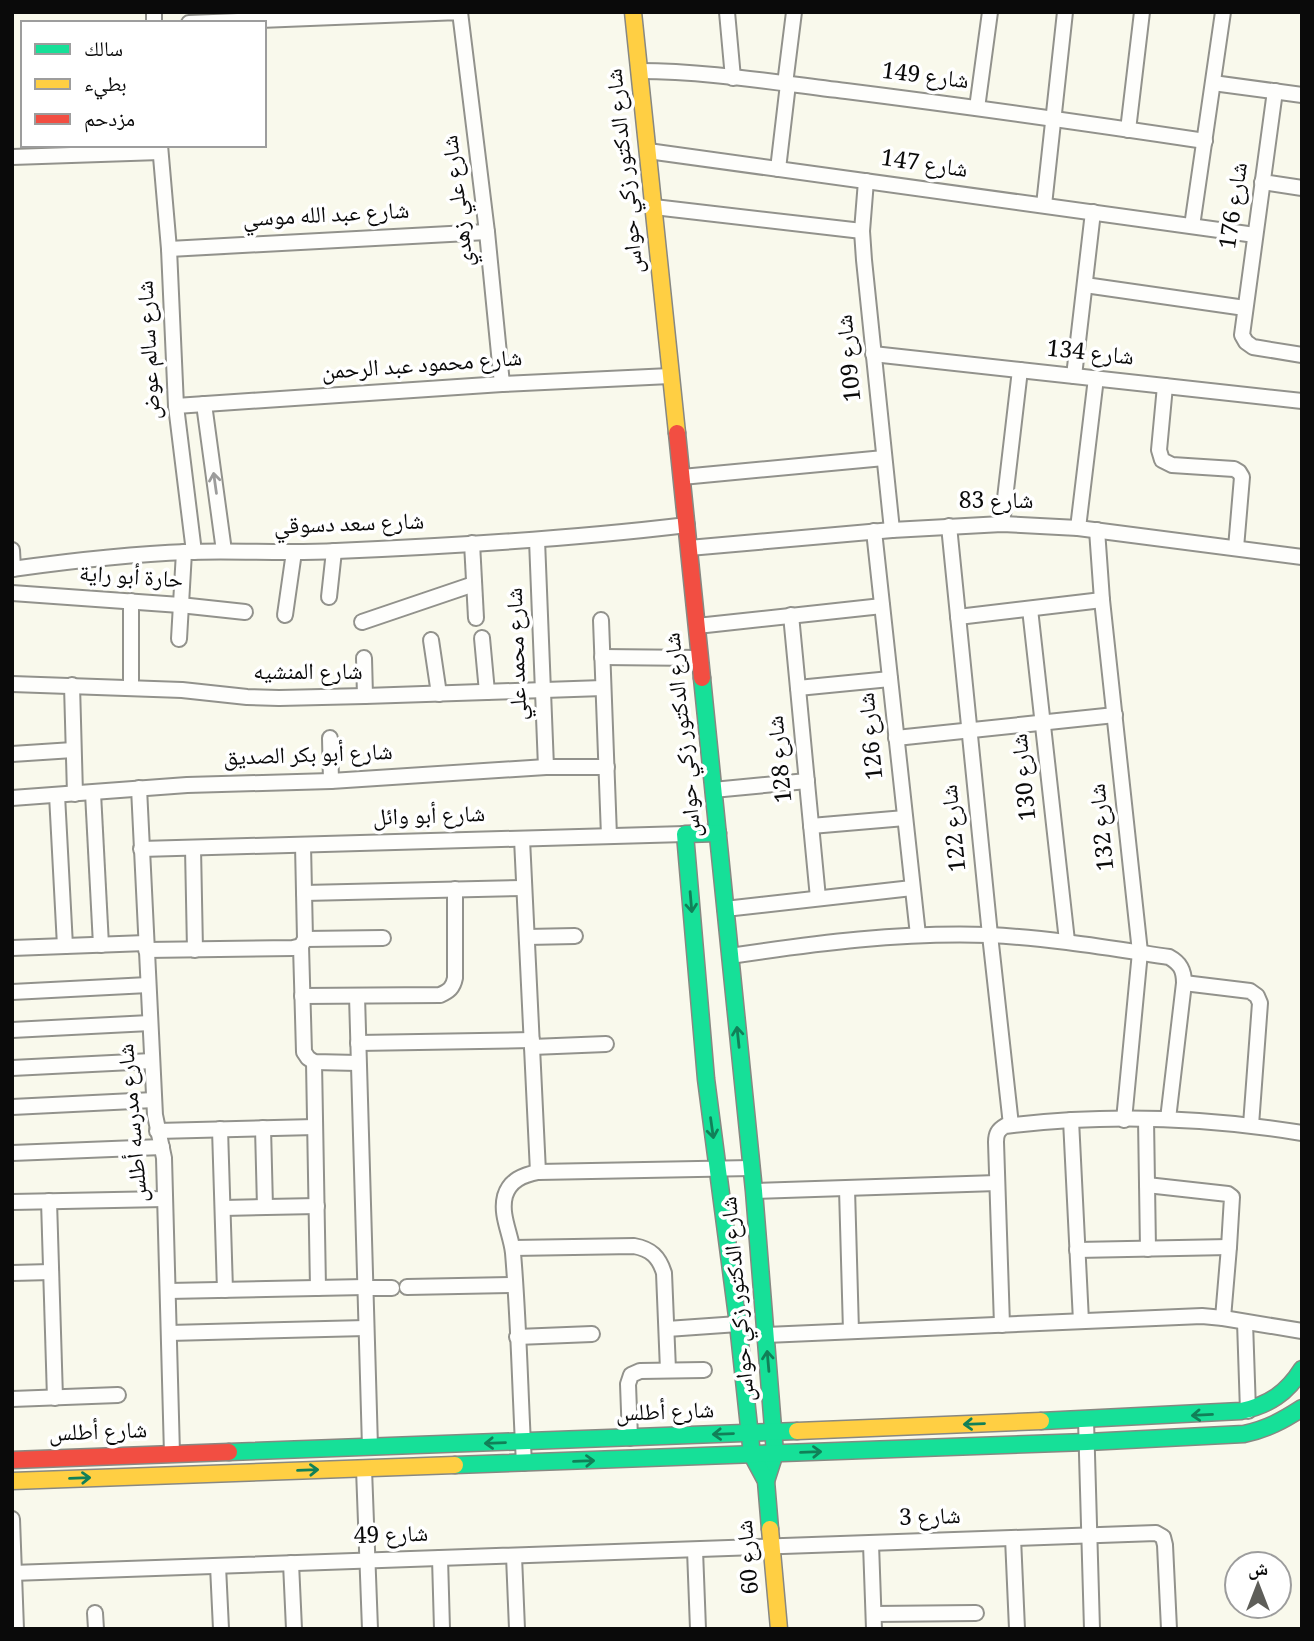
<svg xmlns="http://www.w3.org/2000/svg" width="1314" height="1641" font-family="Georgia,'Noto Naskh Arabic',serif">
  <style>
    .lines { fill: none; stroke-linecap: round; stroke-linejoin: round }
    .street-casing { stroke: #92928c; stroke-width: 18 }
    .fast-casing { stroke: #888882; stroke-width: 19 }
    .slow-casing { stroke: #888882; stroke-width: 19 }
    .jam-casing { stroke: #888882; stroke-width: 19 }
    .street { stroke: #fefefc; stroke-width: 14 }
    .fast { stroke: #16e098; stroke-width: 16 }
    .slow { stroke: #ffcf43; stroke-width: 16 }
    .jam { stroke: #f24e42; stroke-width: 16 }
    .oneway { stroke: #9c9c9b }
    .oneway2 { stroke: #118058 }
    .labels { text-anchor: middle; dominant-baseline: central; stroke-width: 7; stroke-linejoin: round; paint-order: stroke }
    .street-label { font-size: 23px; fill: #0a0a0a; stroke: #fff }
  </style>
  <rect width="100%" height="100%" fill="#f9f9ec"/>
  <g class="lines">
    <defs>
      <g id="street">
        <path d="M154 12V23"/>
        <path d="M727 12 733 78"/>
        <path d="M189 23 460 12 487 232 502 384"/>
        <path d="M639 71C708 71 777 83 846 91 965 106 1085 123 1205 141"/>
        <path d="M1213 83 1302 95"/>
        <path d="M785 84 794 12"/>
        <path d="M1275 91 1242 335 1246 342 1253 347 1302 355"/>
        <path d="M977 108 990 12"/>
        <path d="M1128 130 1142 12"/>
        <path d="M160 145 169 249 176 406 194 552"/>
        <path d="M648 151 1255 235"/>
        <path d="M12 157 160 152"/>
        <path d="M778 169 788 84"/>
        <path d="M866 181 862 231 864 260 892 530"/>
        <path d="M1262 182 1302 188"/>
        <path d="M1044 205 1065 12"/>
        <path d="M654 207 862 231"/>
        <path d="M1192 226 1223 12"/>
        <path d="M169 249 487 232"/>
        <path d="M1085 285 1245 308"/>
        <path d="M873 354 1302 401"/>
        <path d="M1074 376 1093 212"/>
        <path d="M1165 386 1159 450 1162 460 1172 465 1234 469 1239 472 1242 477 1236 548"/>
        <path d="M204 404 224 551"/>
        <path d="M176 406 502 384 670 376"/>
        <path d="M682 477 884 458"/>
        <path d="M1002 524 1020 370"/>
        <path d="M949 526 990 935 1011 1125"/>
        <path d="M1078 528 1096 378"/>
        <path d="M1097 530 1102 600 1140 952 1124 1120"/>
        <path d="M874 531 918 935"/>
        <path d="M537 540 546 767"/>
        <path d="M472 543 476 618"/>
        <path d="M689 548 892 530 1002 524 1078 528 1302 557"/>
        <path d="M12 550 13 569"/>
        <path d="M12 569C70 561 128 554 187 552 237 550 287 554 336 551 454 546 571 539 687 525"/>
        <path d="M12 593 180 605 245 612"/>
        <path d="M329 597 334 551"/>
        <path d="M131 601V688"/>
        <path d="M1030 609 1067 941"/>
        <path d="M285 615 294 552"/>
        <path d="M791 615 818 898"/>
        <path d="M958 617 1102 600"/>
        <path d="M601 620 609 836"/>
        <path d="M362 622 474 584"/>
        <path d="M697 626 882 606"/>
        <path d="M482 638 487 692"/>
        <path d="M179 639 184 552"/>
        <path d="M431 640 439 694"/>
        <path d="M602 657 700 658"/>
        <path d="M364 658 365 696"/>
        <path d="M12 684 182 690 247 697 279 698 365 696 603 688"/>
        <path d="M72 685 75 794"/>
        <path d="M798 688 890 679"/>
        <path d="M330 738 331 781"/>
        <path d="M896 738 1115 715"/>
        <path d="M12 754 73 750"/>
        <path d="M139 788 155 1115 164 1158 172 1454"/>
        <path d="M713 790 807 781"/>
        <path d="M93 793 101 945"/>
        <path d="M57 795 65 946"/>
        <path d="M12 798 187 785 331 781 546 767H607"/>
        <path d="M811 826 905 818"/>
        <path d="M522 839 538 1172"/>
        <path d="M193 848 195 950"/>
        <path d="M141 849 685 834"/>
        <path d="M304 893 524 888"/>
        <path d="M725 909 912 888"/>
        <path d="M527 937 575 936"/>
        <path d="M305 939 383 938"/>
        <path d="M301 946 304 1052 308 1058 314 1062 358 1063"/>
        <path d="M12 948 146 943"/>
        <path d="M146 950 293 948 301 946 305 939 303 845"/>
        <path d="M730 956C817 943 901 932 989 935 1050 938 1109 948 1169 957 1180 963 1184 970 1184 983L1168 1119"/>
        <path d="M1184 983 1250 991 1257 996 1260 1003 1251 1125"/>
        <path d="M12 992 148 985"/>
        <path d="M302 996 440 995C449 991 453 988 455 978V889"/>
        <path d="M357 996 370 1447"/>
        <path d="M12 1030 150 1023"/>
        <path d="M358 1043 532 1040"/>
        <path d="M532 1047 606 1044"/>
        <path d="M314 1062 318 1288"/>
        <path d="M12 1068 152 1061"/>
        <path d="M12 1107 154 1100"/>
        <path d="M1146 1119 1148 1249"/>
        <path d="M1071 1120 1081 1321"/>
        <path d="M263 1128 265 1207"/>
        <path d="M220 1129 225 1290"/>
        <path d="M157 1131 315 1127"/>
        <path d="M12 1153 162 1147"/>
        <path d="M1147 1185 1228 1194 1232 1197 1229 1247 1223 1318"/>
        <path d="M847 1189 851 1331"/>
        <path d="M754 1191 997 1183"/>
        <path d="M49 1201 55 1398"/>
        <path d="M12 1202 165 1199"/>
        <path d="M223 1208 317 1206"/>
        <path d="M513 1248 634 1246C651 1249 659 1257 664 1273L668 1370"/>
        <path d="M1077 1250 1229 1247"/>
        <path d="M12 1273 51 1272"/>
        <path d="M407 1287 515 1285"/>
        <path d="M365 1288H392"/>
        <path d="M168 1291 365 1287"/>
        <path d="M1245 1322 1248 1411"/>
        <path d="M1002 1325 996 1142C996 1134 998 1130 1005 1126 1103 1114 1204 1117 1302 1133"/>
        <path d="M667 1329 738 1324"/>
        <path d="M169 1333 366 1328"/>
        <path d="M766 1335 1202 1316 1223 1318 1302 1331"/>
        <path d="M517 1337 592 1334"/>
        <path d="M12 1399 118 1395"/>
        <path d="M1086 1420 1092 1629"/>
        <path d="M630 1438 628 1384 631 1375 640 1371 704 1370"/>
        <path d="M524 1463C520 1393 519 1323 513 1253 511 1234 500 1215 505 1196 510 1180 523 1175 538 1172L751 1168"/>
        <path d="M364 1469 370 1629"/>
        <path d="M12 1519 16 1629"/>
        <path d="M1013 1538 1017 1629"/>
        <path d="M871 1544 874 1629"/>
        <path d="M695 1550 698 1629"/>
        <path d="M514 1556 517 1629"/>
        <path d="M440 1558 442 1629"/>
        <path d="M291 1563 294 1629"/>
        <path d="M218 1566 221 1629"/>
        <path d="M12 1573 1156 1533 1163 1537 1165 1545 1169 1629"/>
        <path d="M95 1613 96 1629"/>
        <path d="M874 1614 976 1613"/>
      </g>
      <g id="fast">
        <path d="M702 678 754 1191 775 1453 766 1481"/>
        <path d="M718 833 685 834 706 1079 738 1324 752 1455 766 1481 770 1529"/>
        <path d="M1041 1421 1241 1411C1269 1405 1287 1393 1302 1369"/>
        <path d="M229 1452 797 1431"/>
        <path d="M455 1465 1087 1442 1244 1434C1267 1429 1282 1421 1302 1408"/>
      </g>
      <g id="slow">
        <path d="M633 12 677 433"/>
        <path d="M797 1431 1041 1421"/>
        <path d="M12 1481 455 1465"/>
        <path d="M770 1529 779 1629"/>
      </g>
      <g id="jam">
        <path d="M677 433 702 678"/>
        <path d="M12 1460 229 1452"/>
      </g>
    </defs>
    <use href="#street" class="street-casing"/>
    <use href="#fast" class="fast-casing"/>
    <use href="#slow" class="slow-casing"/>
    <use href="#jam" class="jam-casing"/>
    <use href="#street" class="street"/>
    <use href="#fast" class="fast"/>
    <use href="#slow" class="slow"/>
    <use href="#jam" class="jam"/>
  </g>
  <defs><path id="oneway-shaft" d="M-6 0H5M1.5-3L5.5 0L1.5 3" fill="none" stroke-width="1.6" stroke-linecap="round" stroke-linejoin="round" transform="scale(1.75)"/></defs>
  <use class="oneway" href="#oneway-shaft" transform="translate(215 483) rotate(-98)"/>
  <g class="oneway2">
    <use href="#oneway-shaft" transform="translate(691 902) rotate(85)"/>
    <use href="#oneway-shaft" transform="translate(738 1037) rotate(-96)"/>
    <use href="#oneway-shaft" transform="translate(712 1128) rotate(82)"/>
    <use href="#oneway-shaft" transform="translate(768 1361) rotate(-95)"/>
    <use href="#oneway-shaft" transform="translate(1202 1415) rotate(177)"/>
    <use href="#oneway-shaft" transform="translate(974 1424) rotate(178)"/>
    <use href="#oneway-shaft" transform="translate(723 1434) rotate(178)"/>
    <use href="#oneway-shaft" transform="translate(495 1443) rotate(178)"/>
    <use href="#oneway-shaft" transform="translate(811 1452) rotate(-2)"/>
    <use href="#oneway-shaft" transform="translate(584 1461) rotate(-2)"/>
    <use href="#oneway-shaft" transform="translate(308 1470) rotate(-2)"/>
    <use href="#oneway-shaft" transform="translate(80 1478) rotate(-2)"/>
  </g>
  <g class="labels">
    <g class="street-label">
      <text transform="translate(925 78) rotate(7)">شارع 149</text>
      <text transform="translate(924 166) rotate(8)">شارع 147</text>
      <text transform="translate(627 171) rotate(-96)">شارع الدكتور زكي حواس</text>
      <text transform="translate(460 201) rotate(-97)">شارع علي زهدي</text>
      <text transform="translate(1236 206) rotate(-82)">شارع 176</text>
      <text transform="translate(326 217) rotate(-3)">شارع عبد الله موسي</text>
      <text transform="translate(151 350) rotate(-93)">شارع سالم عوض</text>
      <text transform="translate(1090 355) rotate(6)">شارع 134</text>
      <text transform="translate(851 358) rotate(-96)">شارع 109</text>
      <text transform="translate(422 367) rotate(-4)">شارع محمود عبد الرحمن</text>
      <text x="996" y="503">شارع 83</text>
      <text transform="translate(349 526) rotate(-2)">شارع سعد دسوقي</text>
      <text transform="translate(131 579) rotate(4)">حارة أبو راية</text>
      <text transform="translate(519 654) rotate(-92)">شارع محمد علي</text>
      <text x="308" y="674">شارع المنشيه</text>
      <text transform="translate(685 735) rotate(-96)">شارع الدكتور زكي حواس</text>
      <text transform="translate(873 736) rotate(-96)">شارع 126</text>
      <text transform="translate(308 757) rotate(-2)">شارع أبو بكر الصديق</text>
      <text transform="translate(782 759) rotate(-96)">شارع 128</text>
      <text transform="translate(1026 777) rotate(-96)">شارع 130</text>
      <text transform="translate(429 818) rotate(-2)">شارع أبو وائل</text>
      <text transform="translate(1104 827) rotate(-96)">شارع 132</text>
      <text transform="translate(956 828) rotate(-96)">شارع 122</text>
      <text transform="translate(135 1123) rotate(-95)">شارع مدرسه أطلس</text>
      <text transform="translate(740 1299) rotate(-95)">شارع الدكتور زكي حواس</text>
      <text transform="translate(665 1414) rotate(-2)">شارع أطلس</text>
      <text transform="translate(98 1434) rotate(-2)">شارع أطلس</text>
      <text transform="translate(930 1519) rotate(-2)">شارع 3</text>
      <text transform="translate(391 1537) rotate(-2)">شارع 49</text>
      <text transform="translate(750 1557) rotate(-95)">شارع 60</text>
    </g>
  </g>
  <rect width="1314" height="1641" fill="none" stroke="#0a0a0a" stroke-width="28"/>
  <rect x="21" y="21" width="245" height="126" fill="#ffffff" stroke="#9d9d9d" stroke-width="2"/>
  <rect x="35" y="44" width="35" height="10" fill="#16e098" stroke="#9d9d9d" stroke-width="2"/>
  <text x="84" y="56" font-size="21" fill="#0a0a0a">سالك</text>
  <rect x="35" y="79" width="35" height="10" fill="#ffcf43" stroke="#9d9d9d" stroke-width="2"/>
  <text x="84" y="91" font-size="21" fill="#0a0a0a">بطيء</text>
  <rect x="35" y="114" width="35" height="10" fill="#f24e42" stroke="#9d9d9d" stroke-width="2"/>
  <text x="84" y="126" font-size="21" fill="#0a0a0a">مزدحم</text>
  <g transform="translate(1258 1585)"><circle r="33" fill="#ffffff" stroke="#9d9d9d" stroke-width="2"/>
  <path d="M0-5L12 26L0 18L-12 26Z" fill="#5e5e59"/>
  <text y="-10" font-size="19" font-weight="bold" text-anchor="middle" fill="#0a0a0a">ش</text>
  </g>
</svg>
